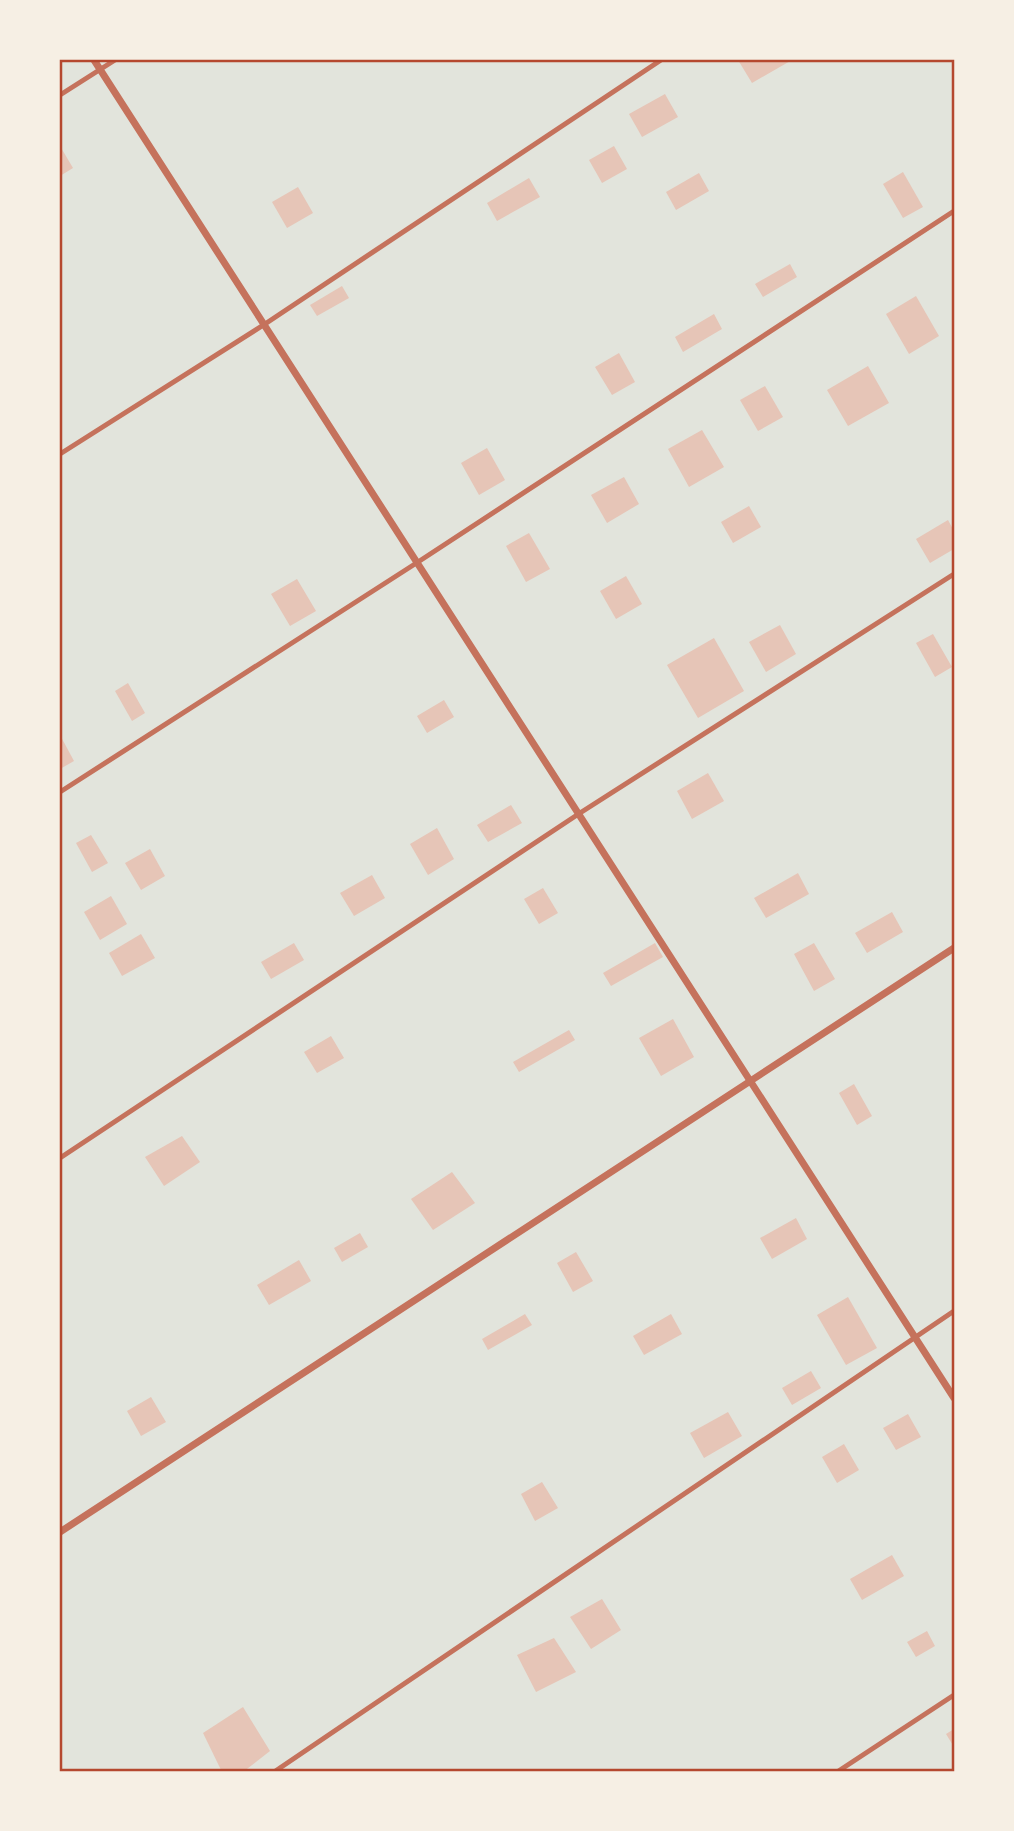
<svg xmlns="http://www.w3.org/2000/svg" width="1014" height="1831" font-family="'Sofia Sans Condensed',sans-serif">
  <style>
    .green { fill: #e2e4dc }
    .building { fill: #e6c5b7 }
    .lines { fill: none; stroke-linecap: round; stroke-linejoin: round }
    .service { stroke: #c5725c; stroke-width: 5 }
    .minor { stroke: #c5725c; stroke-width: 7 }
    .neatline { fill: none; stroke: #b5482f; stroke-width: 2.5 }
  </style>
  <rect width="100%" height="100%" fill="#f6efe4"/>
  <rect class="green" x="60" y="60" width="894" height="1711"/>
  <g class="building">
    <path d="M738 60H792L752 83Z"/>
    <path d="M665 94 678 117 642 137 629 114Z"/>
    <path d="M60 146 73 168 60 176Z"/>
    <path d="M614 146 627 169 602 183 589 160Z"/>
    <path d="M903 172 923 207 903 218 883 184Z"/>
    <path d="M699 173 709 191 676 210 666 192Z"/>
    <path d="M529 178 540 197 497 221 487 203Z"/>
    <path d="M298 187 313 213 287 228 272 202Z"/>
    <path d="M790 264 797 277 763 297 755 284Z"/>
    <path d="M342 286 349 298 317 316 310 305Z"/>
    <path d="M916 296 939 336 909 354 886 314Z"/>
    <path d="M714 314 722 329 683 352 675 337Z"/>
    <path d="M619 353 635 382 612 395 595 367Z"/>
    <path d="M868 366 889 403 848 426 827 390Z"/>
    <path d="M765 386 783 417 758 431 740 400Z"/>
    <path d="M702 430 724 467 689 487 668 449Z"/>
    <path d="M487 448 505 480 479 495 461 463Z"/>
    <path d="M624 477 639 504 607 523 591 495Z"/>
    <path d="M749 506 761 527 733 543 721 522Z"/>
    <path d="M948 520 954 531V549L930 563 916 539Z"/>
    <path d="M529 533 550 569 526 582 506 546Z"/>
    <path d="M626 576 642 604 616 619 600 591Z"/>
    <path d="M297 579 316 611 290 626 271 594Z"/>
    <path d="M780 625 796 654 766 672 749 642Z"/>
    <path d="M933 634 952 667 935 677 916 643Z"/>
    <path d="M714 638 744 691 698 718 667 665Z"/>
    <path d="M128 683 145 713 132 721 115 691Z"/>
    <path d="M444 700 454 717 427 733 417 716Z"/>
    <path d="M60 735 74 761 60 769Z"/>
    <path d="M708 773 724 801 692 819 677 791Z"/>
    <path d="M511 805 522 823 488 842 477 825Z"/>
    <path d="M437 828 454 859 428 875 410 844Z"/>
    <path d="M91 835 108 863 92 872 76 843Z"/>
    <path d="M150 849 165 876 141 890 125 863Z"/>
    <path d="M798 873 809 894 766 918 754 898Z"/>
    <path d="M372 875 385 898 354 916 340 893Z"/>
    <path d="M543 888 558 913 539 924 524 899Z"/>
    <path d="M111 896 127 924 100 940 84 912Z"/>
    <path d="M892 912 903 932 867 953 855 933Z"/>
    <path d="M141 934 155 958 122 976 109 953Z"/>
    <path d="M294 943 304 960 271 979 261 962Z"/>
    <path d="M655 943 663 957 611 986 603 973Z"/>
    <path d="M814 943 835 979 814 991 794 954Z"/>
    <path d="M673 1019 694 1057 661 1076 639 1038Z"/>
    <path d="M569 1030 575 1040 519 1072 513 1062Z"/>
    <path d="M331 1036 344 1058 317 1073 304 1052Z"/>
    <path d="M854 1084 872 1116 857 1125 839 1093Z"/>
    <path d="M182 1136 200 1162 164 1186 145 1157Z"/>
    <path d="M452 1172 475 1203 433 1230 411 1199Z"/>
    <path d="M796 1218 807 1239 772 1259 760 1238Z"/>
    <path d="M360 1233 368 1247 342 1262 334 1248Z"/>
    <path d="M576 1252 593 1281 573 1292 557 1263Z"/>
    <path d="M299 1260 311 1281 269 1305 257 1285Z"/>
    <path d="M848 1297 877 1348 846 1365 817 1315Z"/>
    <path d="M525 1314 532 1325 488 1350 482 1339Z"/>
    <path d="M671 1314 682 1334 644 1355 633 1336Z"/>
    <path d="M811 1371 821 1388 792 1405 782 1388Z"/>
    <path d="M151 1397 166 1422 141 1436 127 1411Z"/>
    <path d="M728 1412 742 1436 704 1458 690 1433Z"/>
    <path d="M908 1414 921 1437 896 1450 883 1428Z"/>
    <path d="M844 1444 859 1470 837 1483 822 1457Z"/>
    <path d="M542 1482 558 1508 535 1521 521 1494Z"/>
    <path d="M892 1555 904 1576 862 1600 850 1579Z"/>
    <path d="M602 1599 621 1630 591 1649 570 1617Z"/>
    <path d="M927 1631 935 1646 916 1657 907 1642Z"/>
    <path d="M554 1638 576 1672 536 1692 517 1655Z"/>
    <path d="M243 1707 270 1751 243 1772H222L203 1733Z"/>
    <path d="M954 1729V1747L946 1734Z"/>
  </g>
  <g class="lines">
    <g class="service">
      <path d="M60 95 115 60"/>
      <path d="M60 454 265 324 661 60"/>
      <path d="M60 792 418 562 954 211"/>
      <path d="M60 1158 580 813 954 574"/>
      <path d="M274 1772 954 1311"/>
      <path d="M837 1772 954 1695"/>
    </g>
    <g class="minor">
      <path d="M94 60 954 1398"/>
      <path d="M60 1532 954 948"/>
    </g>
  </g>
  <rect width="1014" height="1831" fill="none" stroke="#f6efe4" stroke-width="122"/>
  <rect x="61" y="61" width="892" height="1709" class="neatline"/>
</svg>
